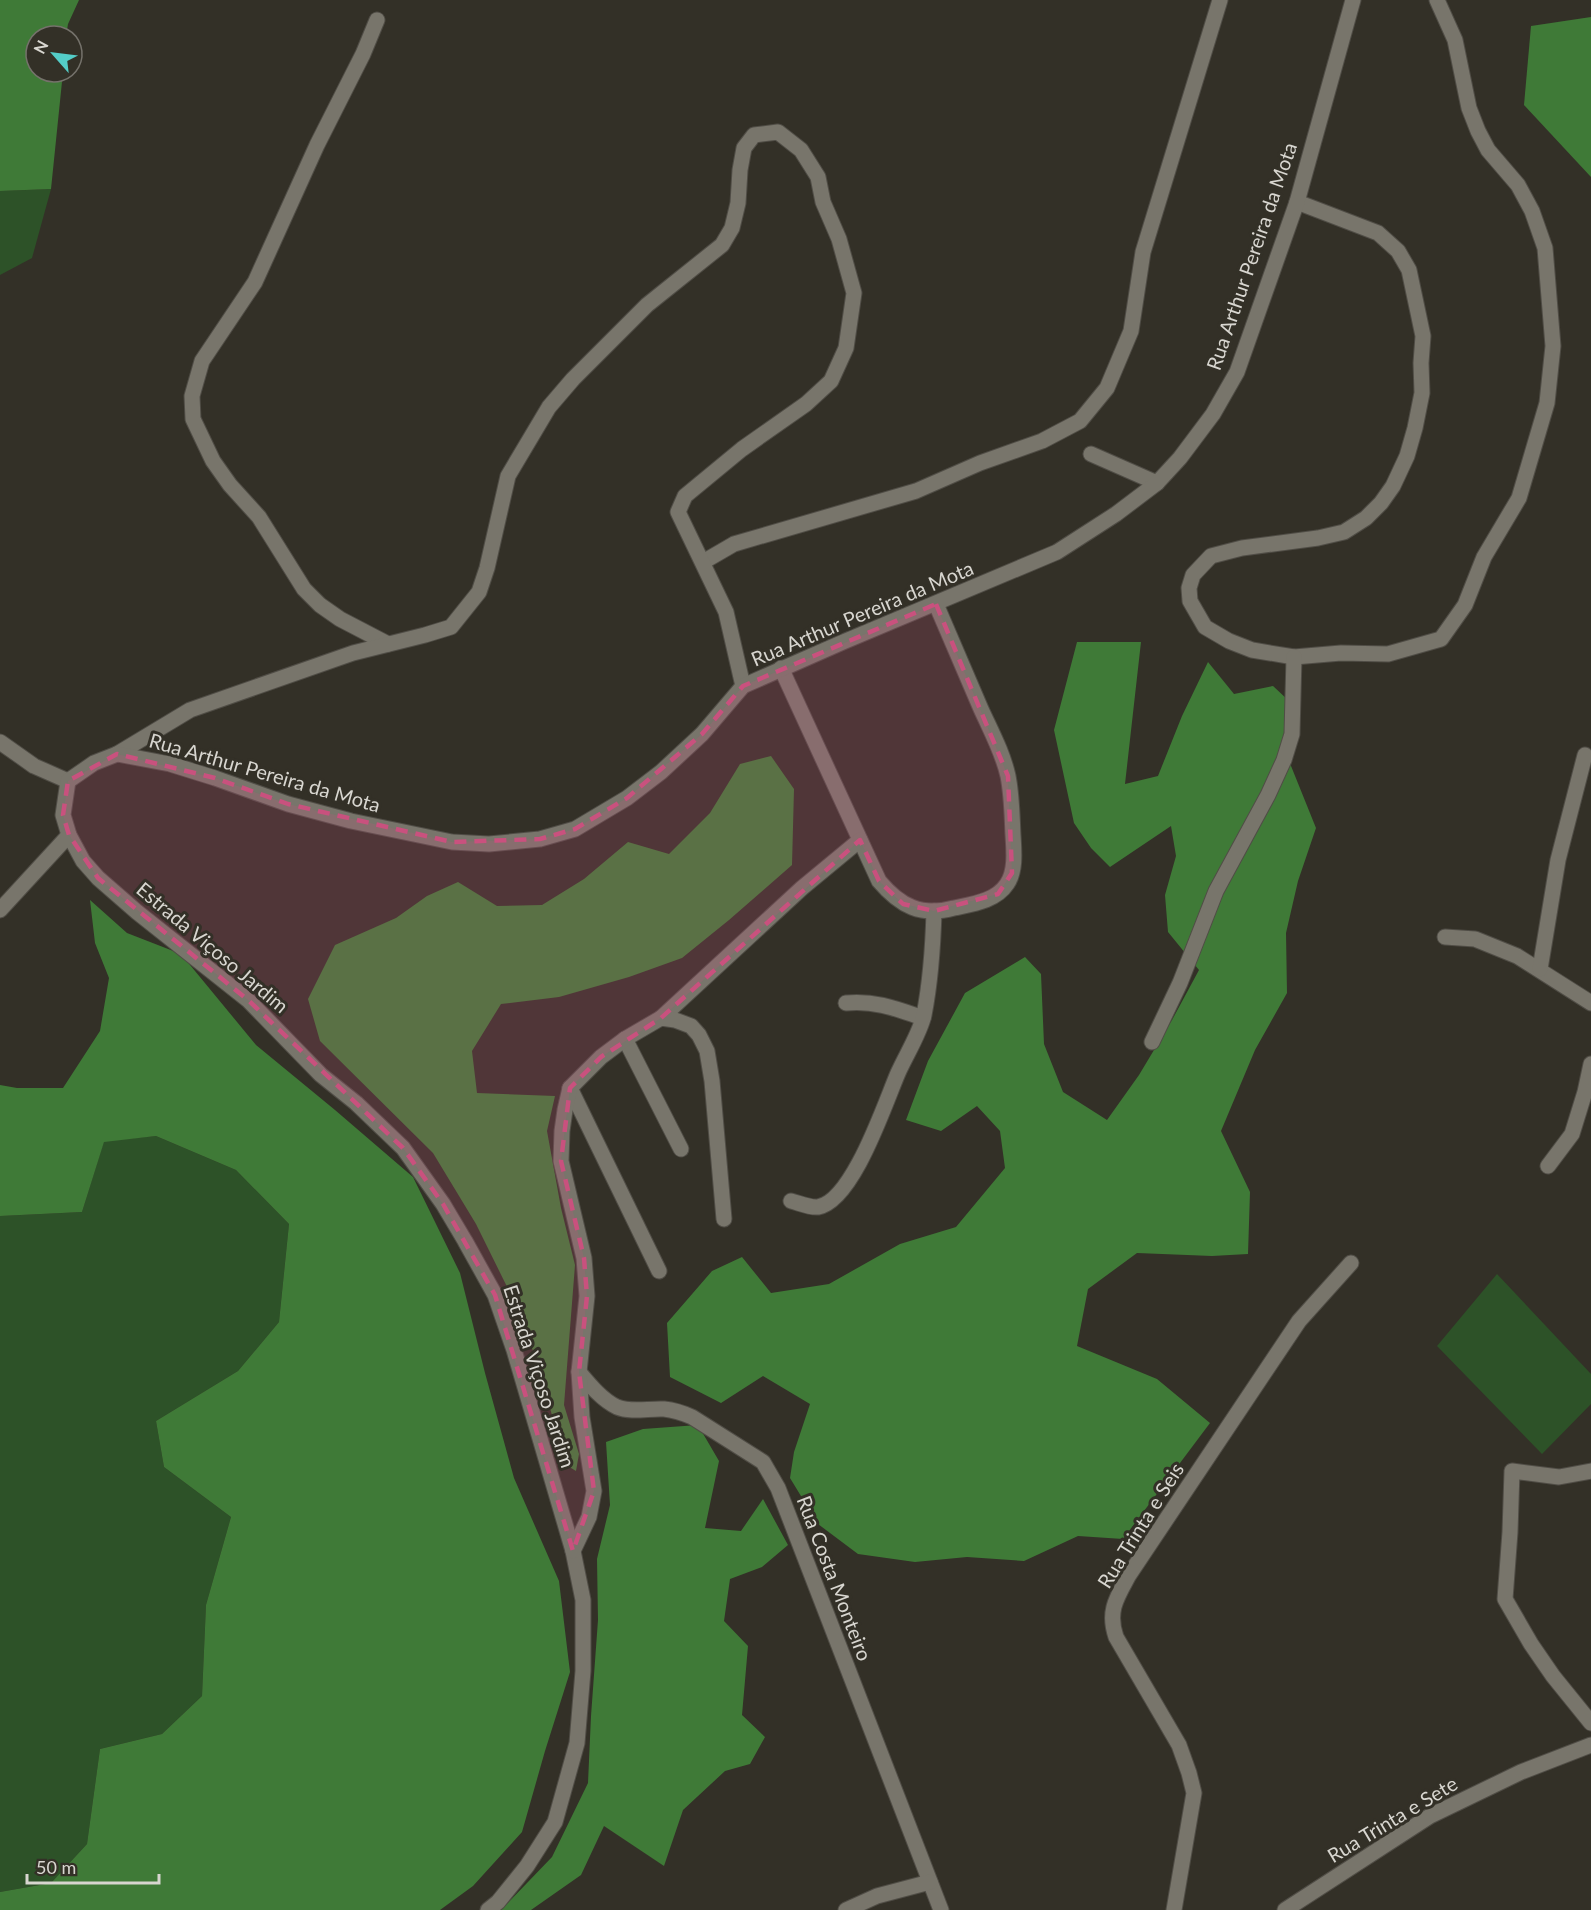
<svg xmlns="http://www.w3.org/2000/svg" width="1591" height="1910" font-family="Lato,sans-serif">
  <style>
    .green { fill: #2d5228 }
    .forest { fill: #3f7a37 }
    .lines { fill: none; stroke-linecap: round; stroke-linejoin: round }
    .minor-casing { stroke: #504d46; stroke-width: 17 }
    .minor { stroke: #78756b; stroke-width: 15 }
    .marked { fill: #c9517e; fill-opacity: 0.2; stroke: #c9517e; stroke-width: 4.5; stroke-dasharray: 12 8; stroke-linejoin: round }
    .labels { text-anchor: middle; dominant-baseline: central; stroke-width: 6; stroke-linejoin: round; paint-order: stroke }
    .street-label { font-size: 20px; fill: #d8d6d0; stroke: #333027 }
  </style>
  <rect width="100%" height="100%" fill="#333027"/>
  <g class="green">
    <path d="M51 189 32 258 0 275V191Z"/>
    <path d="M156 1136 236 1170 289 1224 279 1322 238 1371 156 1421 164 1467 231 1517 206 1605 202 1696 162 1734 100 1749 87 1844 51 1883 0 1892V1216L82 1212 104 1141Z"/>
    <path d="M1497 1274 1591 1374V1404L1542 1454 1437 1346Z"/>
  </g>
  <g class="forest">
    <path d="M0 0H79L68 24 66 36H36V72H63L51 189 0 191Z"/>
    <path d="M1591 17V177L1524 105 1531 26Z"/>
    <path d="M1077 642H1141L1125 784 1158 776 1182 716 1208 662 1234 694 1273 686 1288 700 1287 756 1316 828 1298 881 1286 933 1287 993 1255 1050 1221 1131 1250 1192 1248 1254 1212 1256 1137 1253 1088 1289 1077 1346 1157 1379 1210 1423 1123 1539 1078 1536 1024 1561 967 1557 915 1562 858 1554 818 1524 790 1478 794 1452 810 1404 763 1376 721 1403 670 1377 667 1323 712 1271 742 1257 771 1293 829 1284 900 1244 956 1227 1005 1168 1000 1131 977 1106 941 1131 906 1120 928 1061 965 993 1025 957 1041 974 1044 1044 1063 1092 1107 1120 1139 1075 1172 1020 1199 970 1168 932 1165 895 1176 856 1171 826 1110 867 1091 848 1074 823 1054 730Z"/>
    <path d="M771 756 794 789 792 865 729 920 682 958 629 977 559 997 501 1004 472 1051 477 1093 555 1096 547 1131 561 1208 575 1265 564 1405 579 1454 576 1471 566 1465 537 1362 516 1305 476 1224 433 1153 320 1041 308 999 335 945 396 918 427 896 458 882 497 906 542 905 584 879 628 842 669 854 710 813 740 764Z"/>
    <path d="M90 900 127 933 181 954 256 1045 335 1110 413 1177 460 1273 485 1373 514 1478 559 1581 570 1672 545 1751 522 1832 473 1886 440 1910H0V1892L51 1883 87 1844 100 1749 162 1734 202 1696 206 1605 231 1517 164 1467 156 1421 238 1371 279 1322 289 1224 236 1170 156 1136 104 1142 82 1212 0 1216V1085L17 1088H63L100 1031 109 978 95 943Z"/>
    <path d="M698 1425 719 1461 705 1528 741 1531 763 1499 788 1545 762 1567 730 1579 724 1621 748 1646 742 1715 765 1737 750 1764 725 1771 683 1810 664 1866 604 1826 581 1875 531 1910H501L552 1857 588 1783 591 1716 598 1620 597 1559 610 1505 606 1442 643 1429Z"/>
  </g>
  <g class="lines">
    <defs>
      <g id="minor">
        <path d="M377 20 363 54 317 145 255 282 202 361 192 396 193 419 213 461 230 485 259 517 304 589 320 605 340 619 388 644"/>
        <path d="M1297 202 1378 233 1398 251 1409 270 1423 336 1421 363 1422 393 1415 428 1407 456 1393 486 1381 503 1366 518 1344 532 1318 538 1242 548 1211 556 1193 575 1189 588 1190 601 1205 627 1229 641 1252 650 1294 657 1341 653 1388 654 1441 639 1465 605 1484 557 1519 498 1547 403 1553 346 1545 248 1532 211 1518 185 1488 150 1478 131 1469 108 1455 40 1437 0"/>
        <path d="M1091 454 1157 483"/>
        <path d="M703 562 734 544 916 491 980 463 1042 441 1080 421 1107 388 1131 331 1143 252 1220 0"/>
        <path d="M781 668 879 881C900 906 921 917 954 908 973 904 996 901 1007 884 1016 871 1014 851 1013 835 1012 816 1012 796 1008 776 1003 753 991 731 981 709 966 674 951 639 936 604"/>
        <path d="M0 742 34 766 68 781"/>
        <path d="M117 754 190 710 353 653 425 635 451 627 479 592 487 568 508 476 549 407 573 379 647 305 722 245 732 228 738 203 740 170 744 148 754 135 778 132 801 150 818 177 823 202 839 239 854 293 846 348 831 381 806 404 742 449 685 496 678 512 726 612 743 686"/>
        <path d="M68 781 94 763 117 754 170 764 215 778 288 804 351 821 452 842 489 844 540 839 575 829 627 798 661 772 702 734 743 686 843 642 1057 552 1116 514 1157 483 1180 458 1213 414 1237 372 1297 202 1353 0"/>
        <path d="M68 781 63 815 69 835 83 861 98 878 137 912 248 1000 321 1075 356 1103 403 1148 443 1204 465 1241 495 1295 514 1350 573 1551 583 1600V1671L577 1743 555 1822 527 1866 498 1902 488 1910"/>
        <path d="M0 910 69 835"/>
        <path d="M1445 937 1475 939 1517 956 1591 1003"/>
        <path d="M1540 969 1558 860 1585 755"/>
        <path d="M846 1003C874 1000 897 1009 923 1018"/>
        <path d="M661 1018 802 888 860 840"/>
        <path d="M625 1039 681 1149"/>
        <path d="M1152 1042 1180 983 1216 891 1268 795 1284 760 1292 734 1294 657"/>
        <path d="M570 1088 659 1271"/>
        <path d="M1548 1166 1572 1134 1585 1092 1591 1064"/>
        <path d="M791 1201C799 1203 810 1208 818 1207 853 1201 885 1103 898 1073 906 1055 920 1033 924 1015 931 979 933 947 934 911"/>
        <path d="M579 1372C589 1384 602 1400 617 1407 632 1413 649 1408 664 1409 674 1410 683 1413 692 1417L763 1462 778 1488 941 1910"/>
        <path d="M1591 1471 1559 1477 1512 1471 1510 1532 1505 1599 1531 1644 1553 1676 1591 1723"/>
        <path d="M573 1551 589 1517 594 1491 582 1417 579 1372 587 1296 584 1258 561 1161 562 1131 565 1110 570 1088 601 1057 625 1039 661 1018 675 1020 691 1026 699 1035 707 1051 712 1081 724 1219"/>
        <path d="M846 1910 877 1896 930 1882"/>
        <path d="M1174 1910 1194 1793 1189 1773 1179 1745 1116 1637C1107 1611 1117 1597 1129 1575L1299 1321 1351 1263"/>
        <path d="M1285 1910 1430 1816 1521 1772 1591 1745"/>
      </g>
    </defs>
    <use href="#minor" class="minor-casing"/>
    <use href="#minor" class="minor"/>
  </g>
  <path class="marked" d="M936 604 1008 776 1012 873 998 894 934 911 903 904 879 881 860 840 661 1018 601 1057 570 1088 561 1161 584 1258 587 1296 579 1372 594 1491 573 1551 495 1295 443 1204 403 1148 248 1000 98 878 69 835 63 815 68 781 117 754 215 778 288 804 452 842 540 839 575 829 627 798 702 734 743 686Z"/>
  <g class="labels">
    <g class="street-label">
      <text transform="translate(1251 256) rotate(-71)">Rua Arthur Pereira da Mota</text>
      <text transform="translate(862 613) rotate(-23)">Rua Arthur Pereira da Mota</text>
      <text transform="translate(265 772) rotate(16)">Rua Arthur Pereira da Mota</text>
      <text transform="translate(213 947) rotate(40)">Estrada Viçoso Jardim</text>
      <text transform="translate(540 1376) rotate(72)">Estrada Viçoso Jardim</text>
      <text transform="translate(1140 1525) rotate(-58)">Rua Trinta e Seis</text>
      <text transform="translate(835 1578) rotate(69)">Rua Costa Monteiro</text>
      <text transform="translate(1392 1819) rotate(-31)">Rua Trinta e Sete</text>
    </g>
  </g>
  <g transform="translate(54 54) rotate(298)"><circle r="28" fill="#333027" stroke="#75726b" stroke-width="1.5"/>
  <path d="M0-4.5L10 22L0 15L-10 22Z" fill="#54cdc8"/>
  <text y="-9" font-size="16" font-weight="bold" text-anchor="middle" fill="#d8d6d0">N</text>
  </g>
  <path d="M27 1874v9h132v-9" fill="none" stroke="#d8d6d0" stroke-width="3"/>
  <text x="36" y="1874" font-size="18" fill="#d8d6d0" stroke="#333027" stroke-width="4.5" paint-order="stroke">50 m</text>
</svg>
